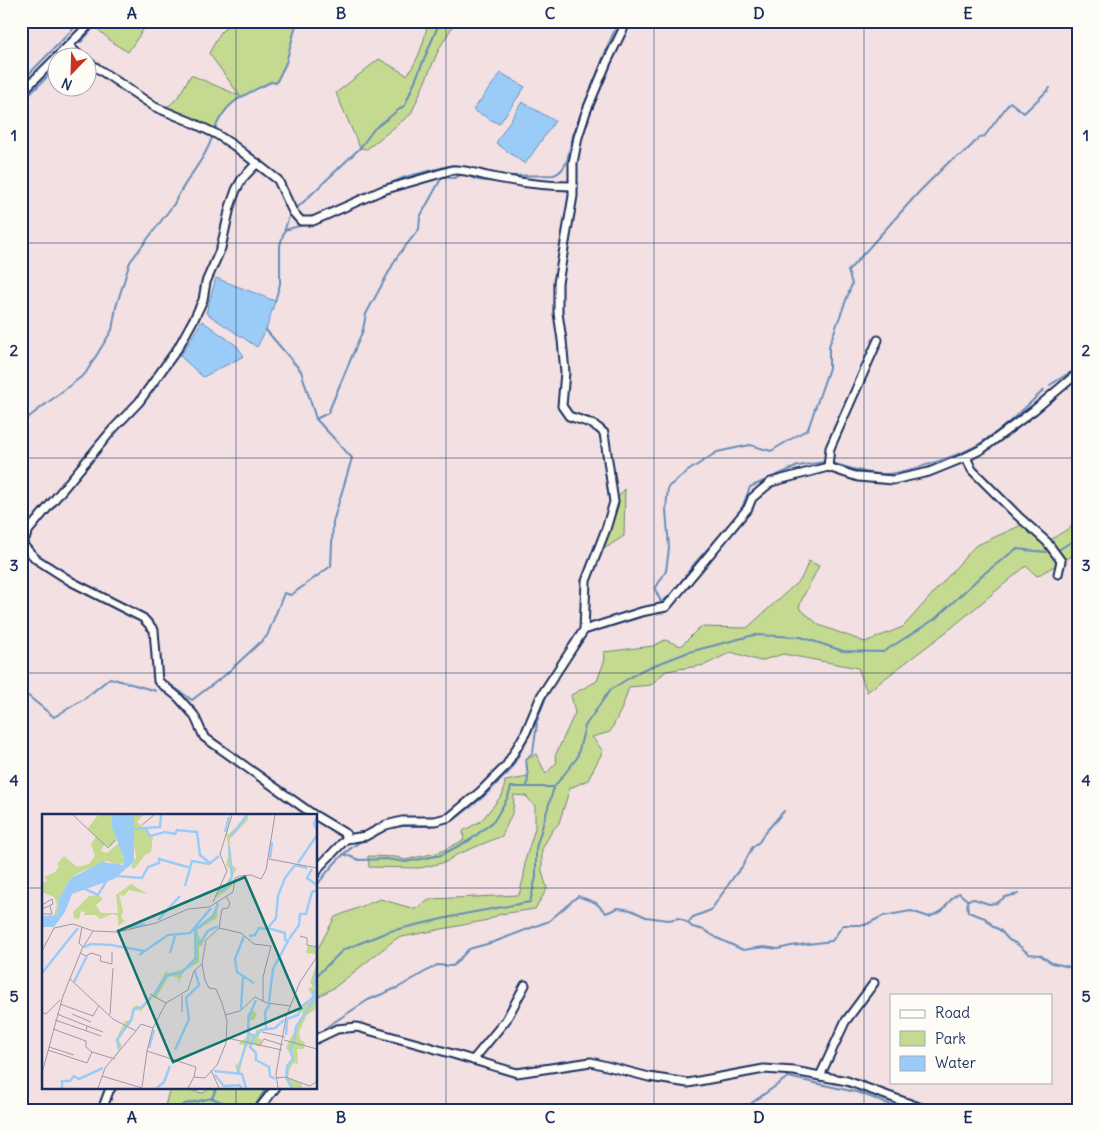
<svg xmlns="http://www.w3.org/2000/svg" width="1100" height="1131" font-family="Delius,sans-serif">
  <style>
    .green { fill: #c4da90; stroke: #708477 }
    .water { fill: #9bccf8; stroke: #688dba }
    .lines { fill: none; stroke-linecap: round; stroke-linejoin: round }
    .stream { stroke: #688dba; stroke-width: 2 }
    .minor-casing { stroke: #1b2f5e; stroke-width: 11 }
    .minor { stroke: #fdfcf7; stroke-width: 7 }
    .grid { fill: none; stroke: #1b2f5e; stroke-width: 1; stroke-opacity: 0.55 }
    .inset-river { fill: none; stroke: #9bccf8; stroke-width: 2.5 }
    .inset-road { fill: none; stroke: #9c99ad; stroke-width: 1 }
    .view { fill: #0f766e; fill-opacity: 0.15; stroke: #0f766e; stroke-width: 2.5 }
    .inset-edge { fill: none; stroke: #1b2f5e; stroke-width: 2.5 }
    .neatline { fill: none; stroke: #1b2f5e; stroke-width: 2 }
    .grid-label { font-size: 16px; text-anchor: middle; font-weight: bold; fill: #1b2f5e }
  </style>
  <rect width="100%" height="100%" fill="#f2e0e2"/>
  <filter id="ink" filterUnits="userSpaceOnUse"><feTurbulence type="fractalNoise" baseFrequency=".02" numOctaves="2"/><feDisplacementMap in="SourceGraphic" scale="10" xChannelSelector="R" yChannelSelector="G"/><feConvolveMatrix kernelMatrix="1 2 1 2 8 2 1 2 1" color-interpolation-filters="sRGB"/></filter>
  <g filter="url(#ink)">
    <g class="green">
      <path d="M93 21H149L128 52 113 43 91 23Z"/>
      <path d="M232 21H297L286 63 276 83 271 82C243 96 226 100 214 131L155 107 169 106 178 97 191 75 240 96 209 53 221 32Z"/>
      <path d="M428 21 455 22 439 49 411 114 367 149 360 148 336 93 379 59 407 75C419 60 425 39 428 21Z"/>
      <path d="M625 489 624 536 595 555 614 502Z"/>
      <path d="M1079 522V552L1037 576 1026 566 950 629 867 692 858 668 783 654 760 661 731 652 705 665 666 671 651 685 629 687 622 708 610 732 592 737 603 751 588 780 570 788 559 823 552 831 542 849V871L547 889 535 909 500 914 488 920 397 938 335 987 316 998V952L335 917 380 899 415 909 431 899 519 895 524 876 525 861 535 828V806L526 796 514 795 513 811 502 836 456 855 446 862 420 868 369 867 368 856 396 857 405 860 440 852 464 840 463 831 481 821 503 794 505 781 528 777 526 760 536 754 546 774 557 762 555 756 575 713 571 695 597 681 605 659 604 652 653 646 665 640 681 646 700 627 747 628 801 579 809 561 819 566 802 599 799 608 819 625 865 642 903 627 975 546 1026 523 1047 542Z"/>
      <path d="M170 1087 203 1093 212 1087H266L252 1110H208L204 1105 195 1110H157L165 1106Z"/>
    </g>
    <g class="water">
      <path d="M501 73 525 87 499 124 473 110Z"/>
      <path d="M522 102 555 121 525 164 496 143Z"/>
      <path d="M216 278 275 301 266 330 257 347 206 313Z"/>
      <path d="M202 321 237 346 244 356 203 377 180 356Z"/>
    </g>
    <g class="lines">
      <g class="stream">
        <path d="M651 27 657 21"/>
        <path d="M81 42 99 21"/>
        <path d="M66 58 70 53"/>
        <path d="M21 82 81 21"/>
        <path d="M21 103 58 66"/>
        <path d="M214 131C226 100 243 96 271 82L276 83 286 63 297 21"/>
        <path d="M387 185 405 177 453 165 510 176 554 175C570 169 568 150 573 136 579 117 587 100 594 82 602 61 609 41 619 21"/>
        <path d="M558 189 570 191"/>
        <path d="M359 197 378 189"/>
        <path d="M366 201 402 188"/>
        <path d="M298 214 296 209 360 148 374 129 405 105 440 21"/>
        <path d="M306 218C321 215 333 206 348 202"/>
        <path d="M285 230 306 224"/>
        <path d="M275 301 280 284V245L289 216"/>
        <path d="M1050 385 1069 373"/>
        <path d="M1040 410 1079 377"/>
        <path d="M316 419 328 413 363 330 366 314 397 257 419 229 420 217 442 177 454 178 463 174 478 180 521 185"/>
        <path d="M21 423 85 374 112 330 116 307 130 262 174 204C184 180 206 160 213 134"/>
        <path d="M1018 427 1030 417"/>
        <path d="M824 462 798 466 750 487 740 513 694 564 671 595 661 602 655 589 666 571 669 548 666 510 668 487 688 471 717 452 750 445 771 451 808 429 829 368V346L852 284 848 271 919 192 950 161 964 153 980 137H984L1010 102 1024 113 1050 88"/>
        <path d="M832 463C850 468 869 475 888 474 909 472 961 455 979 444 1003 430 1023 409 1044 390"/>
        <path d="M1060 549 1079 537"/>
        <path d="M581 641 587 633 658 612"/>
        <path d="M171 685 192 700 225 675 267 636 284 593 291 595 331 566 333 522 352 458 316 419 301 371 266 330"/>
        <path d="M21 690 54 717 84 699 110 678 156 691"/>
        <path d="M527 787 528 777 526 760 533 752 537 724"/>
        <path d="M385 829 403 826H430L454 820 483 797 510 771 537 721 546 697 555 681"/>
        <path d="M344 854 359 860 386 859 406 862 441 855 470 840 494 821 508 797 511 787H553"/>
        <path d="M316 886C331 867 344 850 365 839"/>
        <path d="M967 900 968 912 985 918 994 927 1000 930 1009 940 1017 944 1029 954 1040 955 1052 963 1079 969"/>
        <path d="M688 923 693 917 711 910 735 875 742 867 752 848 760 841 763 835 784 811"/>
        <path d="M316 976 343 950 390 931 464 914 530 902 536 877V848L554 787 577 758 585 726 610 690 642 670 689 652 754 635 801 637 843 651 883 652 935 619 981 576 1016 549 1046 552"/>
        <path d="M316 1034 322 1033 328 1026 368 1000 399 987 437 965 453 966 469 949 494 942 549 921 578 896 596 903 606 913 618 908 631 910 646 917 668 920 679 918 688 923 692 927 704 930 717 938 743 950 764 947 778 949 791 946 832 941 843 925H865L883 916 911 911 929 917 942 911 953 897 959 893 967 900 974 899 989 904 997 903 1005 897 1018 894"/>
        <path d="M212 1098 217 1087"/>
        <path d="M176 1110 185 1104 212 1098 240 1110"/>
        <path d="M254 1110 267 1087"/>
        <path d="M742 1110 788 1077 860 1093 904 1110"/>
      </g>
      <defs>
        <g id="minor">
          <path d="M69 46 82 58"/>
          <path d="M88 62 155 107 189 121 216 134 233 145 278 180 293 212 301 221H313L383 190 452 170C465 169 474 173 487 176 515 182 544 186 573 186"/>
          <path d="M21 93 93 21"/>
          <path d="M257 163 242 179 236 190 230 207 221 248 206 282 203 300 195 317 178 348 139 402 113 429 29 530 22 544 36 559 72 582 143 618 154 630 158 681 178 697 194 715 204 737 314 815"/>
          <path d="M966 457 972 470 1018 516 1047 542 1061 561 1058 574"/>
          <path d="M828 467 830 448 878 340"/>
          <path d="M584 630 641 612 666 607 748 508 752 498 771 482 828 467 858 477 893 480 929 472 966 457 982 449 1034 410 1079 372"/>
          <path d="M316 816 346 834V839"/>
          <path d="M316 873 320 866 346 839 366 836 386 825 402 821H435L450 817 480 792 506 766 526 732 541 696 584 630 586 581 606 529 614 502 604 433C594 422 582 421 569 416L562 406 565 372 562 340 558 313V283L573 196V163L578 137 586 112 607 62 627 21"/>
          <path d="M316 1039 337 1029 357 1027 429 1047 517 1073 591 1062 649 1077 688 1083 764 1069 794 1071 847 1081 927 1110"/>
          <path d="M473 1060 506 1020 525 985"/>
          <path d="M820 1076 845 1022 874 983"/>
          <path d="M102 1110 109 1091 112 1087"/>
          <path d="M258 1110 276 1087"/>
        </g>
      </defs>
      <use href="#minor" class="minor-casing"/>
      <use href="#minor" class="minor"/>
    </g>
  </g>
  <path class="grid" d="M236 21V815M446 21V1110M654 21V1110M864 21V1110M21 243H1079M21 458H1079M21 673H1079M21 888H44M316 888H1079M236 1087V1110"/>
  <g transform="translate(42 814)">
    <rect width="275" height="275" fill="#f2e0e2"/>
    <path d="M56 1H69L70 13 76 25 68 33 62 31 59 37 65 39 77 29 83 48 76 51 65 47 38 58 29 64 18 82 14 102H0L12 101 15 90 12 83 0 78V70L5 67 2 63 13 58 17 52 15 50 22 42 35 53 47 50 53 42 49 30 54 23 46 14ZM92 1H101L95 8 104 15 105 20 111 22 109 38 103 41 92 55 89 53 94 43 90 17ZM207 1 205 7 188 25V49L195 55 191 60 190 72 174 84 175 77 181 76 188 65 189 56 184 51 187 37 184 19 187 20ZM89 70 106 80 87 76 82 82 77 80 81 97 79 103 83 107 76 112V102L71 100 58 105 54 101H42L43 98 39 97 37 105 32 104 31 98 47 82 56 81 61 85 54 91 59 99H76L74 81ZM175 92V104L155 116 159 128 165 116 173 112 174 113 166 117 160 132H157V148L141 158 137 169 136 163 127 162 114 184 111 183 99 197 93 195 89 209 76 225 80 232 73 245 77 233 74 225 83 207 88 206 90 195 94 191 98 193 112 179 124 157 127 159 142 155 152 146V115L167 105ZM275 129V194L265 201 257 218 258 225 263 229 262 235H255L256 250 251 249 247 257 246 263 260 270V274H248L243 263 244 251 250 244 244 233 261 200 256 195 267 188 270 181 266 175 271 172 268 168 275 149 274 140 264 139 266 131 272 133ZM210 195 215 200 212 206H208V219L214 221V216H219L216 224 220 226 217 233 209 229 203 234 198 256 205 274H203L200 261 187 259H195L193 251 198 249 202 231 196 230 205 223V201Z" fill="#c4da90"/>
    <path d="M69 1H92V48L72 65 30 80 23 98 12 113H0V102H14L18 82 29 64 60 48 81 51 82 44 70 13Z" fill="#9bccf8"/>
    <path class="inset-river" d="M275 1 272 10 275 17M90 15 118 13 119 1M104 15 108 22 123 18 133 20 135 16 155 18 158 41 168 49M183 18 187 3M189 22 205 1M228 44 230 28M256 49 275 21M270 55 265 64 275 71M74 62 100 64 106 53 117 49V45L149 54M143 72 150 47 167 50 177 42M41 74 56 81 65 66M177 77 183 75 190 62 187 32M116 106 138 82M87 114 103 110M202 122 193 145 195 158 212 169M207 122 213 121 217 114 225 115M247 125 257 111 258 100H264L270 78 275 76M157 130 166 117 176 112M42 133 49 130 69 131 102 137M128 139 133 122M97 141 126 121 148 119 169 94M0 159 36 114M32 168 45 142M272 172 275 151M112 181 124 162 140 158 154 144 153 116 172 101 176 89M227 188 231 155 246 127 243 126V119L226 114 234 104 236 82 243 64 253 51 265 54M199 195 201 162M245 205 256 201 260 192 271 184 272 175M224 214 223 198 228 190M207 220 213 222 208 233 214 239V246L227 253 228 262 233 265M244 221 245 205M213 222 219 216 233 214 242 206M107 234 112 216M77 235 75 226 89 206 92 195 100 193 109 183M133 236 147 205 144 184 157 171 153 157M172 257 200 260 204 274M198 260 196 256 206 224 207 202 214 186M173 261 182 272 197 271 200 274M20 274V267H28L32 262 37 265 61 254M115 274 122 268 128 252M250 274 245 265V253L251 245 248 234 252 228 254 213 275 181"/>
    <path class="inset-road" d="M31 1 66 34 73 26M100 11 112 1M227 45 275 54M171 88 185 57 178 40 190 1M0 91 10 85 11 90 0 95M0 100H10L8 92M40 113 37 129 41 133M177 114 199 119 212 130 229 132 221 163V188M258 122 265 124V131L275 133M0 137 12 114 31 110 51 117M38 139 44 142 49 139 59 142 58 147 70 150V138M28 165 71 205 94 217 63 254 56 274M108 180 124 189M140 181V198M18 190 51 202 57 191M0 198 4 200 18 186M15 200 45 212 44 217M30 200 49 208M68 201 71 154M183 201 198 197 213 183 225 189 249 192M13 206 59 222M45 212 61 218M111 214 124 189 146 176 152 157 160 150M11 215 44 227V233L50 238M94 217 99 210 111 214 105 237M220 218 243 223M185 224 240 236M242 226 275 235M217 232 222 225 241 231M7 233 32 241M6 236 45 249 50 238 73 245M169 256 177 274M0 259 21 182 40 135 51 117 76 118 114 109 146 95 167 93 177 87 191 78 193 64 198 62 209 61 219 65 224 56 233 1M60 262 100 274M234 264 243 263 268 272 275 267M100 273 105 237 154 253 152 263M146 274 152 263 163 264 175 251 184 229 185 207 180 189 174 175 167 174 163 166 160 150 164 126 177 114 180 95 186 94 188 89 184 82M236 274 234 260 244 203 258 168 274 144 275 132"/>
    <path class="view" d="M203 63 259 194 131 248 76 117Z"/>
    <rect width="275" height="275" class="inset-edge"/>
  </g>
  <rect width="1100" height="1131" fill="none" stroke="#fdfcf7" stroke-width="55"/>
  <rect x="890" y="994" width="162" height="90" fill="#fdfcf7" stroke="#a3aaba"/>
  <rect x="900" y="1010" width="25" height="8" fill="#fdfcf7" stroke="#a3aaba"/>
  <text x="935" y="1018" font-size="15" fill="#1b2f5e">Road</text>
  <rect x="900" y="1031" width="25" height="15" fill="#c4da90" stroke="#a3aaba"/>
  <text x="935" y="1044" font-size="15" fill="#1b2f5e">Park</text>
  <rect x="900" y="1056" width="25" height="15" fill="#9bccf8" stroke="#a3aaba"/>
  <text x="935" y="1068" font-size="15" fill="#1b2f5e">Water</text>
  <g transform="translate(72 72) rotate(203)"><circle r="24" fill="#fdfcf7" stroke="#a3aaba"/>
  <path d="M0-4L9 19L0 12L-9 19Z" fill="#c8321e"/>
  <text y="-8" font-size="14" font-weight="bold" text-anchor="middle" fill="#1b2f5e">N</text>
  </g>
  <rect x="28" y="28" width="1044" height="1076" class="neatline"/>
  <g class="grid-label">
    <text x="132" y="19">A</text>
    <text x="341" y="19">B</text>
    <text x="550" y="19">C</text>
    <text x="759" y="19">D</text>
    <text x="968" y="19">E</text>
    <text x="14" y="141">1</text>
    <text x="1086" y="141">1</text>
    <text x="14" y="356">2</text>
    <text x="1086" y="356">2</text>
    <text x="14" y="571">3</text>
    <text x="1086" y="571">3</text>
    <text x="14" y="786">4</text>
    <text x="1086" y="786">4</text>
    <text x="14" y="1002">5</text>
    <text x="1086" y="1002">5</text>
    <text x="132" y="1123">A</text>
    <text x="341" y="1123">B</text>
    <text x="550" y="1123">C</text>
    <text x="759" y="1123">D</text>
    <text x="968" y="1123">E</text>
  </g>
</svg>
